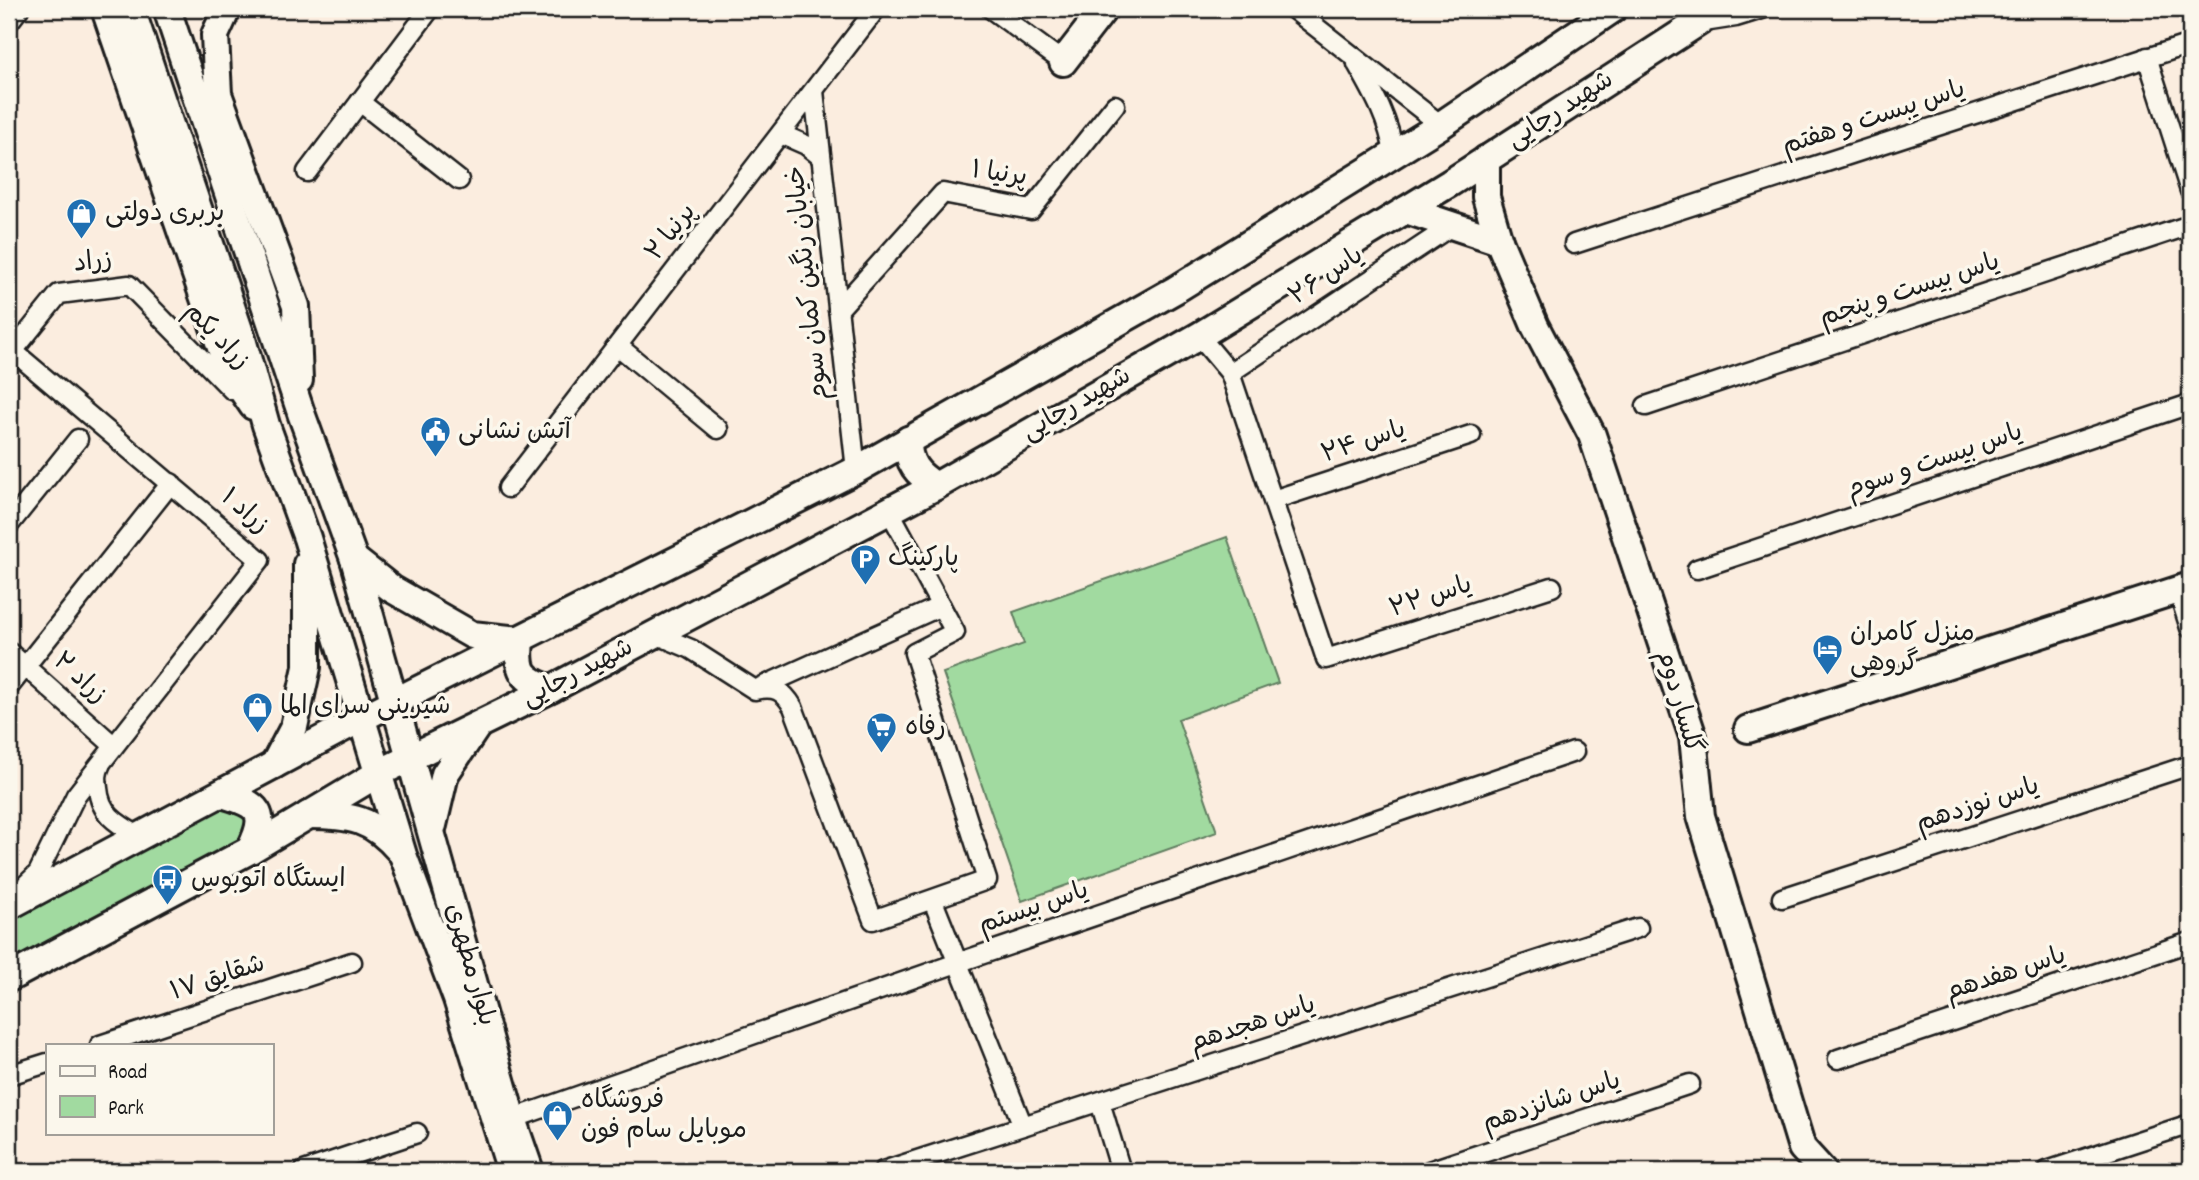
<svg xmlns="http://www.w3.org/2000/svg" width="2199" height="1180" font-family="Dekko,'Playpen Sans Arabic',sans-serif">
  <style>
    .green { fill: #a1daa0; stroke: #5e7b5e; stroke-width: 2 }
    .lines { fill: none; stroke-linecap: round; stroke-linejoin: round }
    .street-casing { stroke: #1c1c1c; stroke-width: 23 }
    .secondary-casing { stroke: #1c1c1c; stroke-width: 32 }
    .street { stroke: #fbf7ec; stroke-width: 18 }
    .secondary { stroke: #fbf7ec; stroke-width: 26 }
    .labels { text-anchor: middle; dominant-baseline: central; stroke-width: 7; stroke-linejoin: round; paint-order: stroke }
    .street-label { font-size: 26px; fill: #1c1c1c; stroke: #fbf7ec }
    .poi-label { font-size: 26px; fill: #1c1c1c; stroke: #fbf7ec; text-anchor: start }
  </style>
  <rect width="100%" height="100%" fill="#fbeddf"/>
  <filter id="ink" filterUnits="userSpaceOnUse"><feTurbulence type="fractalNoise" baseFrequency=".0143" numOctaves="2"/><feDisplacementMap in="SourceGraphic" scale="14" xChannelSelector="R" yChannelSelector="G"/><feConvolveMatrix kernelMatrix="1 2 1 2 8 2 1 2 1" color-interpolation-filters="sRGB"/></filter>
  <g filter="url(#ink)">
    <g class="green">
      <path d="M1227 537 1278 683 1178 719 1217 832 1022 901 943 673 1024 644 1013 612Z"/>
      <path d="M221 794 261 829 9 978V906Z"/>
    </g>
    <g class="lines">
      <defs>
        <g id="street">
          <path d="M991 9 1063 62"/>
          <path d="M1293 9 1441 125"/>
          <path d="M9 22 19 9"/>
          <path d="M1704 22 1736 17 1762 9"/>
          <path d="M2147 57 2190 191"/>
          <path d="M1357 64C1374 94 1389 120 1394 154"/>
          <path d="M814 91 856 470"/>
          <path d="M360 102 459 180"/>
          <path d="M781 134 806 145 821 157"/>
          <path d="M307 172 430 9"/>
          <path d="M1574 244 2190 44"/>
          <path d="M838 310 943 193 1031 210 1115 105"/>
          <path d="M1199 336 1230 373 1326 659 1552 587"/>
          <path d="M618 346 718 429"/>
          <path d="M13 351 260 560 76 795 38 873 16 894"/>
          <path d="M9 356 59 294 129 285 232 390"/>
          <path d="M1230 373 1453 225"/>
          <path d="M1646 406 2190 225"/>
          <path d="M508 488 876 9"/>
          <path d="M1273 500 1471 435"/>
          <path d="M9 525 78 439"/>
          <path d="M1697 569 2190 404"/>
          <path d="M2178 590 2190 628"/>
          <path d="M655 634 691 649 755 690C775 686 783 690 793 707L873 920 987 880 914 653 955 632 889 510"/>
          <path d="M9 652 113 745"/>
          <path d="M9 687 171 483"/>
          <path d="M761 687 941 606"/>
          <path d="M100 766C96 774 97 780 98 788 100 815 118 824 140 837"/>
          <path d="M1782 898 2190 765"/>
          <path d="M933 901 1023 1126"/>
          <path d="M100 1045 352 962"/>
          <path d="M1838 1059 2190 942"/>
          <path d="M9 1075 47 1063"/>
          <path d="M1100 1102 1121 1171"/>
          <path d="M512 1119 957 963 1574 752"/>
          <path d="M304 1171 417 1133"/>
          <path d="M883 1171 1638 928"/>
          <path d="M1429 1171 1690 1084"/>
          <path d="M2047 1171 2190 1124"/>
        </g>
        <g id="secondary">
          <path d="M105 9 229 371 253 406"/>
          <path d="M131 9 242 339 266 425 307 538 403 855 457 999 511 1171"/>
          <path d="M167 9 301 413 354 559 512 1119 530 1171"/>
          <path d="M227 9 215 35 218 94 296 306 299 380"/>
          <path d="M1063 62 1104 9"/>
          <path d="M1406 210 1499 241 1486 197V159"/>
          <path d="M1499 241 1535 326 1592 435 1693 737 1701 816 1802 1148 1823 1171"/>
          <path d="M908 440C907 463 917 474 936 486"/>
          <path d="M354 559 392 589 472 635 520 640C517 671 521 679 551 689"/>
          <path d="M1748 729 2190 586"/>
          <path d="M274 765 294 727 307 667V564"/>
          <path d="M221 794C259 804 269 812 250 850"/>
          <path d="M308 815C350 815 372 818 400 851"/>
          <path d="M433 825 445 774 476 728"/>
          <path d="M9 906 362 718 856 470 1175 290 1441 125 1613 9"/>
          <path d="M9 978 250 850 379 773 551 689 936 486 1199 336 1450 183 1719 9"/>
        </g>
      </defs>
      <use href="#street" class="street-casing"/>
      <use href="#secondary" class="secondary-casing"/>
      <use href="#street" class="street"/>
      <use href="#secondary" class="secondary"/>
    </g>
  </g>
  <defs>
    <symbol id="shop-pin" viewBox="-11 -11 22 30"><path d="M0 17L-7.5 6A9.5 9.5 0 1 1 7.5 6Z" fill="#1f6fb2" stroke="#fbf7ec"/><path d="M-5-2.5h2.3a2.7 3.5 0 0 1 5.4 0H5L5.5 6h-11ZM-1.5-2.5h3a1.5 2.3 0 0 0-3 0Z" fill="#fff"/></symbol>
    <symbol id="civic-pin" viewBox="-11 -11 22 30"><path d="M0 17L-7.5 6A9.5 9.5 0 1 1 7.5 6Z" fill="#1f6fb2" stroke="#fbf7ec"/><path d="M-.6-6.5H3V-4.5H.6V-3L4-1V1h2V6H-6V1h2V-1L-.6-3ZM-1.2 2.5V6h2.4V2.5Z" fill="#fff"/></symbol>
    <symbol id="parking-pin" viewBox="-11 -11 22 30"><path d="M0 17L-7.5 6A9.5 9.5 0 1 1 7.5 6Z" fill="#1f6fb2" stroke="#fbf7ec"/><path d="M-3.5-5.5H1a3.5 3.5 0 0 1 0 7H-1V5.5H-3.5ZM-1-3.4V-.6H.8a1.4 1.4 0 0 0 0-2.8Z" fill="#fff"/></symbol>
    <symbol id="hotel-pin" viewBox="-11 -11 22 30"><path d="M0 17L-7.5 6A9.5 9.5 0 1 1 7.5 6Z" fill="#1f6fb2" stroke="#fbf7ec"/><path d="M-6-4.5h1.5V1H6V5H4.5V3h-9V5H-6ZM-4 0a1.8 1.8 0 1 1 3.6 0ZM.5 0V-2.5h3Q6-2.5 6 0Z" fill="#fff"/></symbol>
    <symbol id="supermarket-pin" viewBox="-11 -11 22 30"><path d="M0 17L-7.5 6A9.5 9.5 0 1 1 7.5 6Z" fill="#1f6fb2" stroke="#fbf7ec"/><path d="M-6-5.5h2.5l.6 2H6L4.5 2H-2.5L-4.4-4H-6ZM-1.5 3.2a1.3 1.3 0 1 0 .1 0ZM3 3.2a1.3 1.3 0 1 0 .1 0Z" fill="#fff"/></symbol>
    <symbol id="bus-pin" viewBox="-11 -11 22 30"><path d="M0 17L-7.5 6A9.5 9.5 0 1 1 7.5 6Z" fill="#1f6fb2" stroke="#fbf7ec"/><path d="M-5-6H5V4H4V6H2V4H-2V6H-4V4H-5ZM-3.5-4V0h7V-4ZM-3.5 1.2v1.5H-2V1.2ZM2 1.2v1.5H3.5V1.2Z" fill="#fff"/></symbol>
  </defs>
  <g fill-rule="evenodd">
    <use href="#shop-pin" x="64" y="196" width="35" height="47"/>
    <use href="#civic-pin" x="418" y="414" width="35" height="47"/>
    <use href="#parking-pin" x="848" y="542" width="35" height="47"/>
    <use href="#hotel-pin" x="1810" y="632" width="35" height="47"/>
    <use href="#shop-pin" x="240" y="690" width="35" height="47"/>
    <use href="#supermarket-pin" x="864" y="710" width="35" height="47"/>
    <use href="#bus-pin" x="150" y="862" width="35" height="47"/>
    <use href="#shop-pin" x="540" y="1098" width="35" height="47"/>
  </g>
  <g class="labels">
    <g class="street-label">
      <text transform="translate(1561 111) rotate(-33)">شهید رجایی</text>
      <text transform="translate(1874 119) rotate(-18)">یاس یبست و هفتم</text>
      <text transform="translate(999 175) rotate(8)">پرنیا ۱</text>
      <text transform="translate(672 233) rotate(-52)">پرنیا ۲</text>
      <text transform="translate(93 263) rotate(-7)">زراد</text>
      <text transform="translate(1327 277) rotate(-34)">یاس ۲۶</text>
      <text transform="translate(809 283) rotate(-96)">خیابان رنگین کمان سوم</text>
      <text transform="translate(1910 291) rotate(-18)">یاس بیست و پنجم</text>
      <text transform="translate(216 337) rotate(46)">زراد یکم</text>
      <text transform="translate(1077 405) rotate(-30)">شهید رجایی</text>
      <text transform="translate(1364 443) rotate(-18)">یاس ۲۴</text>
      <text transform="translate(1935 462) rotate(-19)">یاس بیست و سوم</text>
      <text transform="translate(244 512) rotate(41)">زراد ۱</text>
      <text transform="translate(1431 598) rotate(-18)">یاس ۲۲</text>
      <text transform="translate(578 674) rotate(-27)">شهید رجایی</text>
      <text transform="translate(79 679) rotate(42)">زراد ۲</text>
      <text transform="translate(1678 702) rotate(74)">گلسار دوم</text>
      <text transform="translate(1978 806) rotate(-18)">یاس نوزدهم</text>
      <text transform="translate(1034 909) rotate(-19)">یاس بیستم</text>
      <text transform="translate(469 965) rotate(74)">بلوار مطهری</text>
      <text transform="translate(2006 975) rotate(-18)">یاس هفدهم</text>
      <text transform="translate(218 979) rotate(-18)">شقایق ۱۷</text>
      <text transform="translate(1253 1025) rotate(-18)">یاس هجدهم</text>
      <text transform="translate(1552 1103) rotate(-18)">یاس شانزدهم</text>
    </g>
    <g class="poi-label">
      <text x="105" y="214">بربری دولتی</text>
      <text x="458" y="432">آتش نشانی</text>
      <text x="888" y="559">پارکینگ</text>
      <text x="1850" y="634">منزل کامران<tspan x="1850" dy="30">گروهی</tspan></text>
      <text x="280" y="707">شیرینی سرای الما</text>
      <text x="905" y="728">رفاه</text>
      <text x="191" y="880">ایستگاه اتوبوس</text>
      <text x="581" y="1101">فروشگاه<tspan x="581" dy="30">موبایل سام فون</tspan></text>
    </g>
  </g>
  <rect width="2199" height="1180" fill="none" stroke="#fbf7ec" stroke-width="35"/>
  <rect x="18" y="18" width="2164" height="1145" fill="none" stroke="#1c1c1c" stroke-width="2.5" filter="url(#ink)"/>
  <rect x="46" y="1044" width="228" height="91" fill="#fbf7ec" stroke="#a29f99" stroke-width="2"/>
  <rect x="60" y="1066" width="35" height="10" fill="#fbf7ec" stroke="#a29f99" stroke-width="2"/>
  <text x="108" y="1078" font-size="21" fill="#1c1c1c">Road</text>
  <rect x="60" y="1096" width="35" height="21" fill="#a1daa0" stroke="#a29f99" stroke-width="2"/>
  <text x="108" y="1114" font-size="21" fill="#1c1c1c">Park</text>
</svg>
